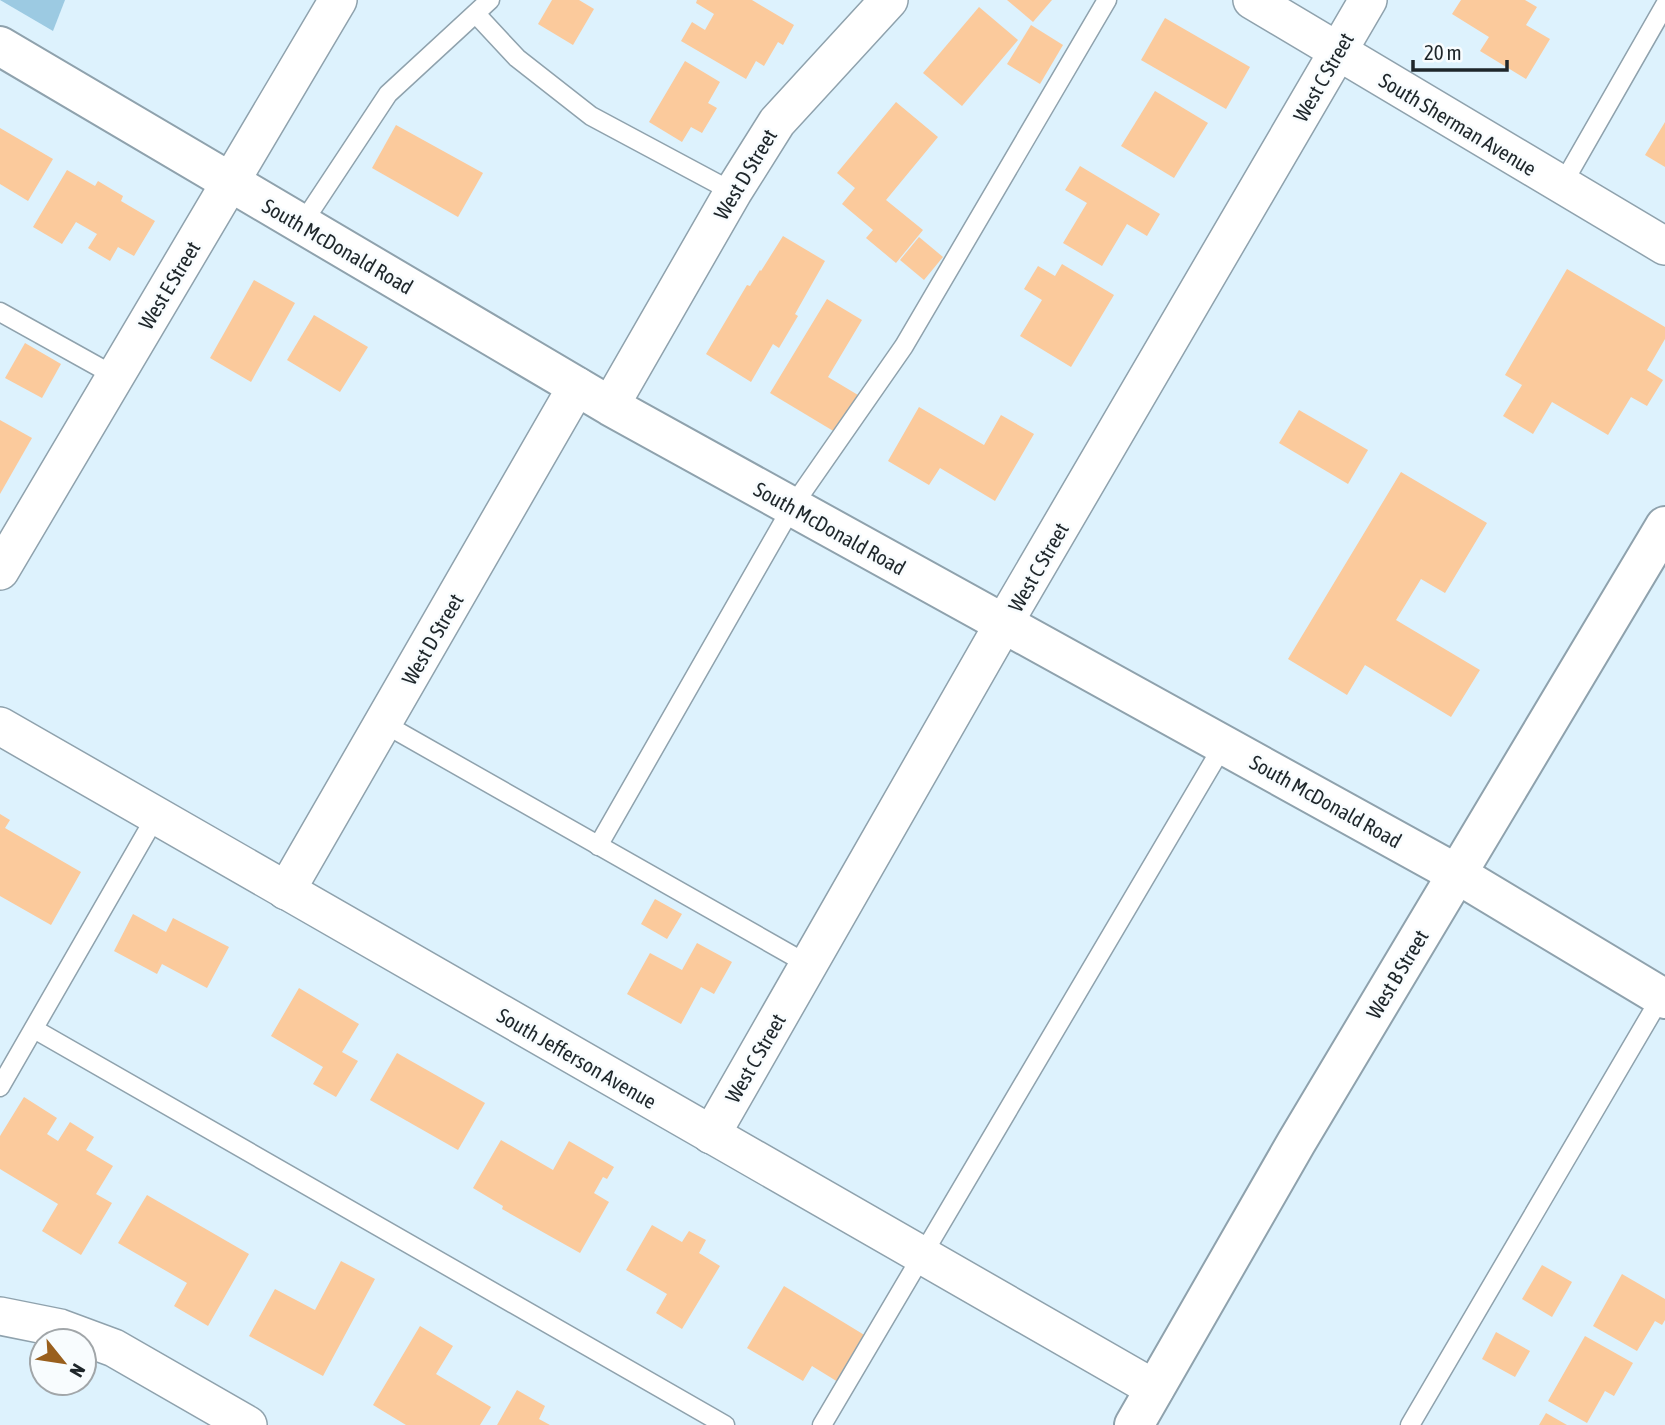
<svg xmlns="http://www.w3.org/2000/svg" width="1665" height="1425" font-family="'Asap Condensed',sans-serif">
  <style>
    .green { fill: #9ccae2 }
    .building { fill: #fbca9c }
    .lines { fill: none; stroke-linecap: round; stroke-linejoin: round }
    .lane-casing { stroke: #8fa2ad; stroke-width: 21 }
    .street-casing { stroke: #8fa2ad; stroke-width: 40 }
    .secondary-casing { stroke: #8fa2ad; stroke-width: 42 }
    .lane { stroke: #fff; stroke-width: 18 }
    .street { stroke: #fff; stroke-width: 37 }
    .secondary { stroke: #fff; stroke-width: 38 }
    .labels { text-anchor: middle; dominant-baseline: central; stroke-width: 5; stroke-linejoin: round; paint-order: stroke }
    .street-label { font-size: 21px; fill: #1e262a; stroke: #f8fcfe }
  </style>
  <rect width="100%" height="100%" fill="#ddf2fd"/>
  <path class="green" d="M0 0H65L53 31Z"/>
  <g class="building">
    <path d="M552 0H579L594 9 573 45 538 24Z"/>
    <path d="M697 0H752L794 25 783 45 778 42 764 66 756 61 746 79 681 41 692 22 705 30 714 14 696 3Z"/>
    <path d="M1007 0H1052L1033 22Z"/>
    <path d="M1461 0H1525L1537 7 1526 25 1550 39 1526 79 1480 51 1489 37 1452 14Z"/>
    <path d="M979 7 1018 40 962 106 923 73Z"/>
    <path d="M1165 18 1250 67 1226 109 1141 60Z"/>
    <path d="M1031 25 1063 45 1040 84 1007 64Z"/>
    <path d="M685 61 720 82 708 103 717 108 702 133 691 127 682 142 649 122Z"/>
    <path d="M1155 91 1208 123 1174 178 1121 146Z"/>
    <path d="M896 102 938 137 886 200 923 230 896 263 866 238 873 230 842 204 855 188 837 173Z"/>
    <path d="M1665 122V167L1645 155Z"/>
    <path d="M396 125 483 173 458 217 372 168Z"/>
    <path d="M0 128 53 159 28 201 0 184Z"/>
    <path d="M1080 166 1160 214 1147 236 1127 224 1102 266 1063 243 1087 203 1065 190Z"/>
    <path d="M67 170 95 186 98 181 123 196 121 201 155 221 134 256 118 247 110 261 88 248 97 234 76 222 62 244 33 227Z"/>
    <path d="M783 236 825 261 795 314 798 316 779 348 773 344 751 382 706 354 747 285 750 286 760 270 761 271Z"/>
    <path d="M919 237 943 257 924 280 900 260Z"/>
    <path d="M1062 264 1114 295 1071 367 1020 336 1042 300 1024 289 1038 266 1055 276Z"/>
    <path d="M1567 269 1665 327V339L1647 370 1663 380 1647 406 1631 397 1608 435 1552 402 1533 434 1503 416 1522 385 1505 375Z"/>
    <path d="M254 280 295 303 251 382 210 358Z"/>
    <path d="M827 299 862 320 828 377 863 398 840 435 770 393Z"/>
    <path d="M314 315 368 347 340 392 287 360Z"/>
    <path d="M25 343 61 364 42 398 5 378Z"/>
    <path d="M919 407 984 445 1001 415 1034 434 995 501 940 468 929 485 888 461Z"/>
    <path d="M1299 410 1368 450 1348 484 1279 443Z"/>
    <path d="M0 420 32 438 0 494Z"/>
    <path d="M1401 472 1487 523 1445 593 1421 579 1396 620 1480 670 1451 717 1365 665 1347 695 1288 659Z"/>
    <path d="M0 814 10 820 5 828 81 872 51 925 0 896Z"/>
    <path d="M655 899 682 914 667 939 641 924Z"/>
    <path d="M133 914 166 932 173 918 229 947 207 988 162 964 157 974 114 951Z"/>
    <path d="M697 943 732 962 714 994 701 987 681 1024 627 994 650 953 682 970Z"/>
    <path d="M299 988 359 1024 342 1052 358 1061 336 1097 313 1084 323 1067 271 1036Z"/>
    <path d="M397 1053 485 1103 458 1150 370 1100Z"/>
    <path d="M24 1097 57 1118 47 1134 58 1141 70 1122 94 1137 86 1150 113 1166 96 1194 112 1203 81 1255 42 1231 58 1204 0 1169V1136Z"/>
    <path d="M501 1140 553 1170 569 1141 614 1167 607 1179 603 1177 594 1193 609 1202 580 1253 502 1209 503 1206 473 1188Z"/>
    <path d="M147 1195 249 1254 208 1326 174 1306 187 1283 118 1243Z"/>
    <path d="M652 1225 682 1242 689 1231 706 1240 699 1253 720 1266 682 1329 656 1313 667 1294 626 1270Z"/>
    <path d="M341 1261 375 1279 323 1376 249 1336 275 1289 315 1310Z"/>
    <path d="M1542 1265 1572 1282 1552 1317 1522 1299Z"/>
    <path d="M1622 1274 1665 1299V1320L1662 1325 1655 1321 1637 1351 1593 1326Z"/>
    <path d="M784 1286 866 1336 838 1382 812 1366 803 1381 747 1348Z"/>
    <path d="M420 1326 453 1346 436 1374 491 1407 480 1425H406L373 1405Z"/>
    <path d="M1496 1332 1530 1351 1515 1377 1482 1359Z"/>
    <path d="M1585 1336 1633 1363 1614 1396 1605 1391 1587 1423 1548 1401Z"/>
    <path d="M517 1390 545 1406 539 1419 550 1425H497Z"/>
    <path d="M1546 1413 1567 1425H1539Z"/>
  </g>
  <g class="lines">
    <defs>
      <g id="lane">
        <path d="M476 14 517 58 591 116 733 192"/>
        <path d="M1562 185 1665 5"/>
        <path d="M302 224 388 94 490 0"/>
        <path d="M0 312 115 376"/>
        <path d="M383 723 809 965"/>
        <path d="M598 846 792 507 904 346 1107 0"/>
        <path d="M34 1029 725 1425"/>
        <path d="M0 1087 156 816"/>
        <path d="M822 1425 1224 744"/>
        <path d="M1410 1425 1661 997"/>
      </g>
      <g id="street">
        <path d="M1252 0 1665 246"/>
        <path d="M610 406 733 192 777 122 889 0"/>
        <path d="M0 571 338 0"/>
        <path d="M0 726 1155 1389"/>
        <path d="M286 891 577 386"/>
        <path d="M711 1135 1004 623 1368 0"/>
        <path d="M0 1316 60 1328 114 1348 248 1425"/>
      </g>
      <g id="secondary">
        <path d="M0 46 610 406 1457 874 1665 999"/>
        <path d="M1134 1425 1296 1143 1665 526"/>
      </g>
    </defs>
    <use href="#lane" class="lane-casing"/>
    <use href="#street" class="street-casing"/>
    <use href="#secondary" class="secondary-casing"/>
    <use href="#lane" class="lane"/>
    <use href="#street" class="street"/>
    <use href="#secondary" class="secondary"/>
  </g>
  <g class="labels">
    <g class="street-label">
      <text transform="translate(1323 77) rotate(-60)">West C Street</text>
      <text transform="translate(1458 124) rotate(31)">South Sherman Avenue</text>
      <text transform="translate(745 174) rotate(-59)">West D Street</text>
      <text transform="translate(338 246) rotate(30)">South McDonald Road</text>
      <text transform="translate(169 285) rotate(-59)">West E Street</text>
      <text transform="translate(830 528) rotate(29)">South McDonald Road</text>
      <text transform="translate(1038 567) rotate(-60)">West C Street</text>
      <text transform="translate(432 639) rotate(-60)">West D Street</text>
      <text transform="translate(1326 801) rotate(29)">South McDonald Road</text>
      <text transform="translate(1397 974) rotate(-59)">West B Street</text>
      <text transform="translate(577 1058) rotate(30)">South Jefferson Avenue</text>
      <text transform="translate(755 1058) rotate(-60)">West C Street</text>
    </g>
  </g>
  <g transform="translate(63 1362) rotate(120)"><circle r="33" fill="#f8fcfe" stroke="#a1a6a9" stroke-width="2"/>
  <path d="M0-5L12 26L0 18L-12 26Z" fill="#995f1d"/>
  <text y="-10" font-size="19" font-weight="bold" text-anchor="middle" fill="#1e262a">N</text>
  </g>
  <path d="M1413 60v10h94v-10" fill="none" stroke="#1e262a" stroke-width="3.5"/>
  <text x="1424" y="60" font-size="21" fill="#1e262a" stroke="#f8fcfe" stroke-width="5" paint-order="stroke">20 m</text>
</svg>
